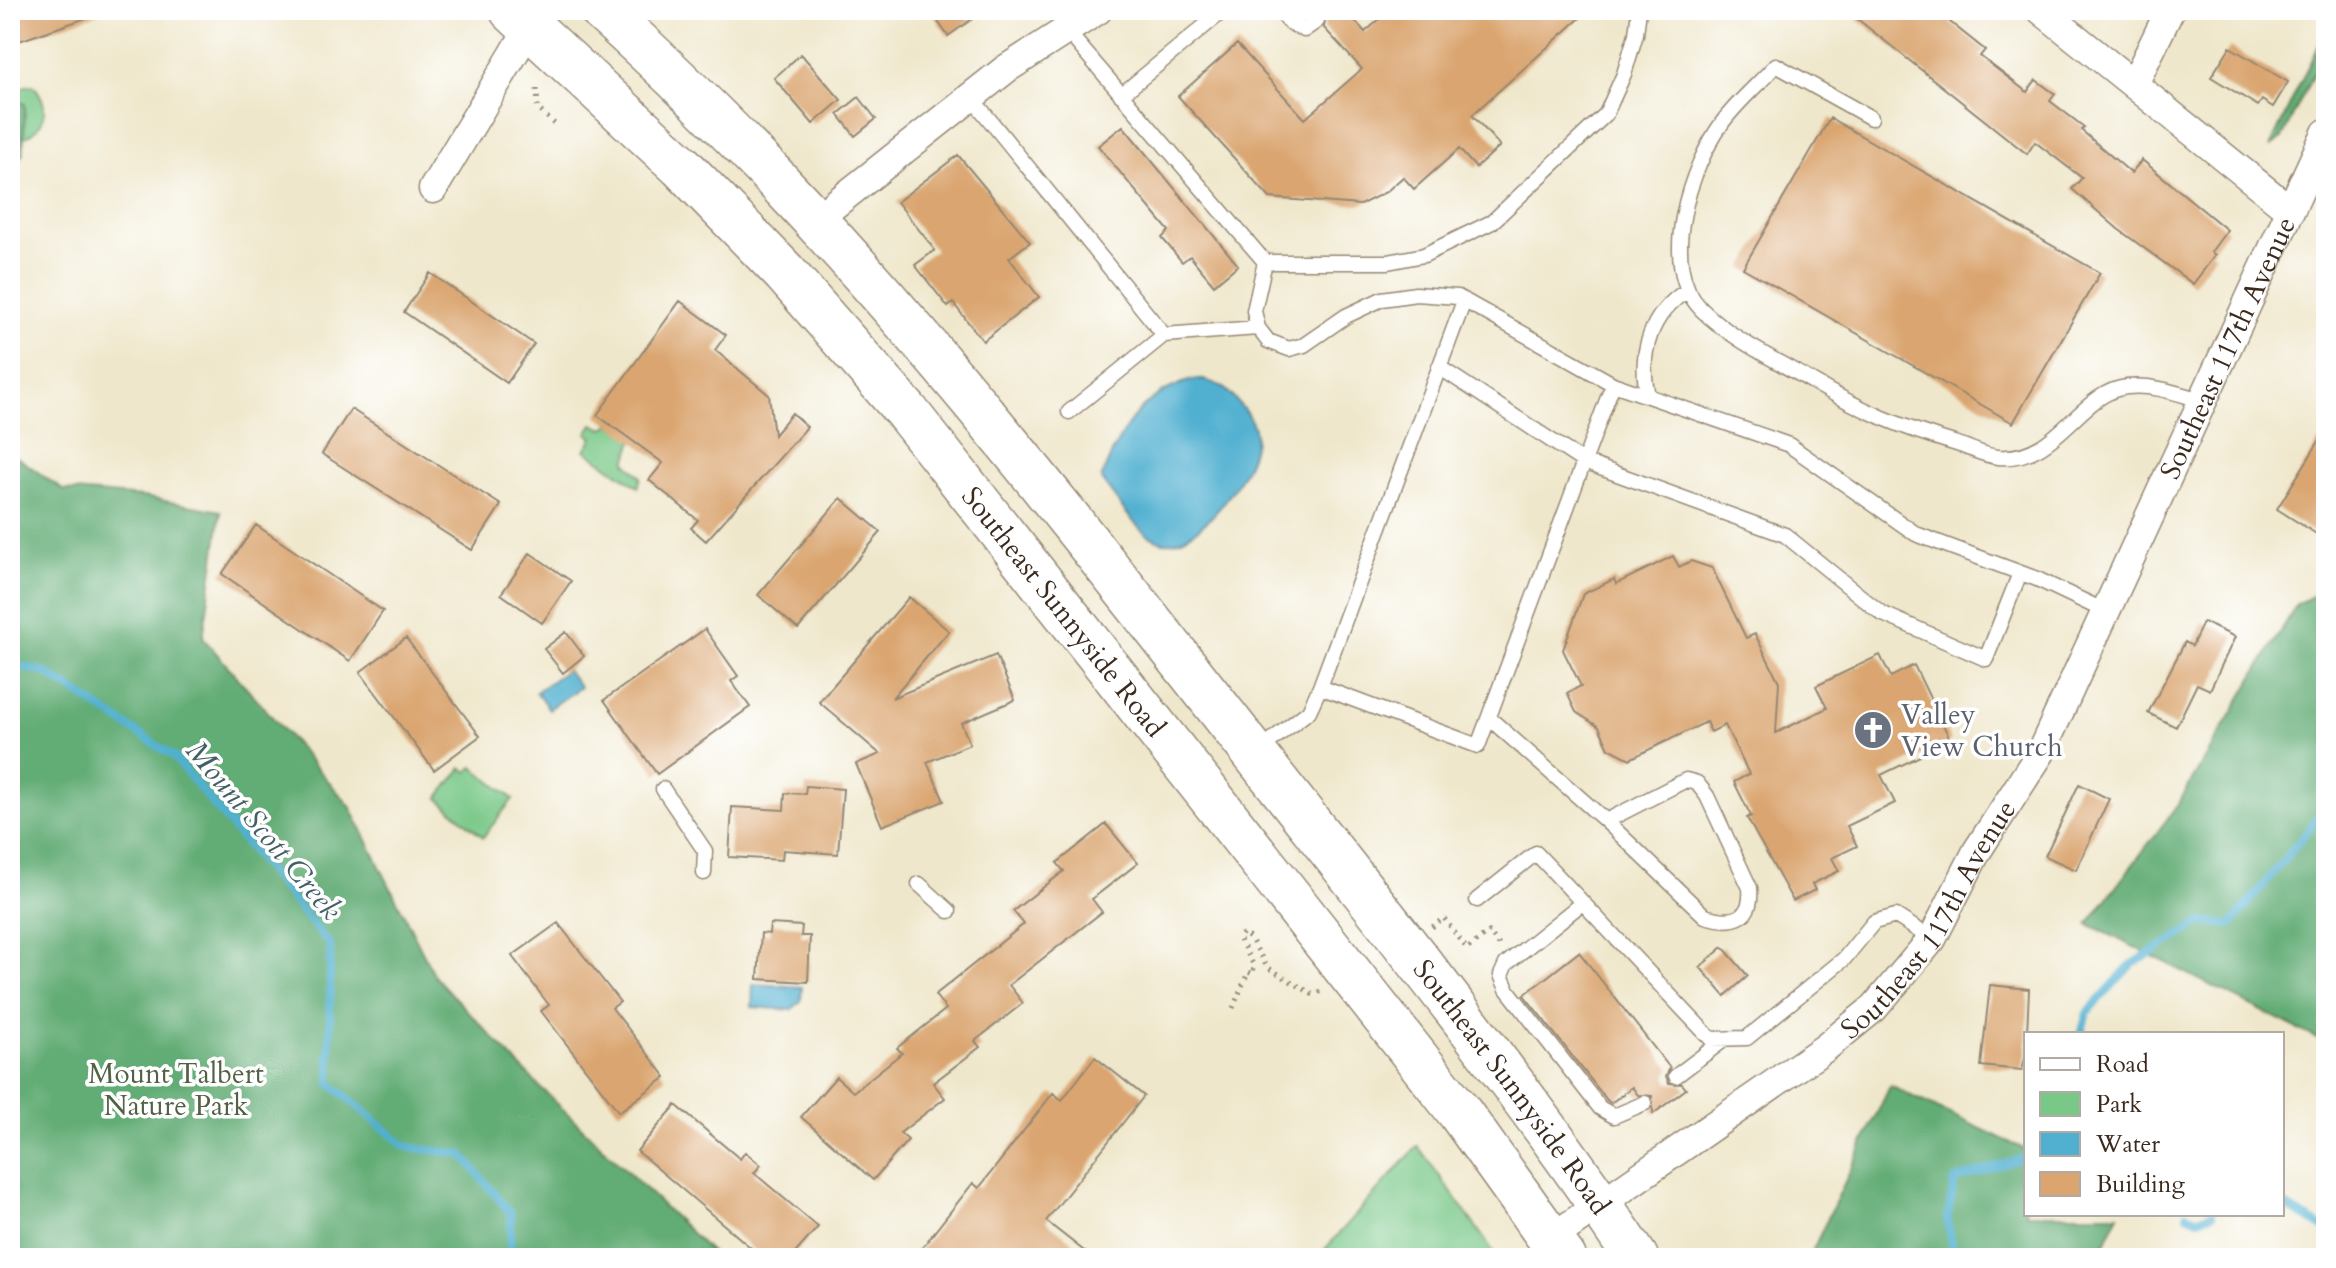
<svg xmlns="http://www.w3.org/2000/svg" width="2336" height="1268" viewBox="0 0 2336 1268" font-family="Cardo,serif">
<rect width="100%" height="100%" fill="#fff"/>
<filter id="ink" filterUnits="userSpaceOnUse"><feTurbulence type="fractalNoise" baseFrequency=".0125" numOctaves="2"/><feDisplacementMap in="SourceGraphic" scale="16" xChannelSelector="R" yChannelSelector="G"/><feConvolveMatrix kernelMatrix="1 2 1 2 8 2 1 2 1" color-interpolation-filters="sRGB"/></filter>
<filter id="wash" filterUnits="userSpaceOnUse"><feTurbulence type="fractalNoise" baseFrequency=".006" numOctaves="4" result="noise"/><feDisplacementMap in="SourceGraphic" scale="32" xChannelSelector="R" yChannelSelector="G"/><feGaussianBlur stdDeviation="1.8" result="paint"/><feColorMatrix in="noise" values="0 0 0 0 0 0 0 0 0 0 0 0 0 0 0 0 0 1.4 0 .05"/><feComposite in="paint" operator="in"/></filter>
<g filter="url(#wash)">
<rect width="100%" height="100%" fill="#efe7cb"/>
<!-- green -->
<path fill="#79c888" stroke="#5a7953" stroke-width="2" d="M33,85c23,25 8,53 -23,56v-52z
M593,424l10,5 8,-5 22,16 -7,22 15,15 -3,10 -53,-37 8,-12 -6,-5z
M473,767l40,32 -30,38 -45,-39 24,-30 6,4z
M1418,1146l80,112h-181l90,-100z"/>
<!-- forest -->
<path fill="#62ac74" stroke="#4e6b49" stroke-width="2" d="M2326,28v20l-44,90 -12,9z
M10,98l15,6 -2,50 -13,12z
M10,452l53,38 80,7 78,14 -18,127 147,168 85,171 104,109 178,172h-707z
M2326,589v454l-238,-119 89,-118 120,-202z
M1890,1086l136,64v64h93l-21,44h-289z"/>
<!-- water -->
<path fill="#51b0d0" stroke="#466d77" stroke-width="2" d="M1197,379c20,3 29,8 41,24 8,9 16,19 17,32 2,33 -58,118 -95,106 -24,-7 -44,-44 -59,-62 19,-50 41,-87 96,-100z
M567,670l13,17 -31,22 -13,-17z
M753,984l49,3 -1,14 -10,9 -39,-3z"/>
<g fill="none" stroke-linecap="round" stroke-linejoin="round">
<!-- stream -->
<path stroke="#51b0d0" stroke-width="8" d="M10,664l35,8 128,84 157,189v138l76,64 56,7 49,60 -1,44
M2081,1034l6,-21 44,-48 71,-43 29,3 95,-117
M2282,1204l44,25
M2187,1214l11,5 14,-5
M1955,1258l-8,-39 8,-39 71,-23"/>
</g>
<g id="blocks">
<!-- building -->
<path fill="#daa56f" d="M10,10h88v4l-88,30z
M930,10h55l-37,26z
M1307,10h38l20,22 25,-22h199l-117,105 28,31 -24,22 -17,-19 -45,40 -11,-12 -17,15 -26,13 -90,-7 -92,-102 59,-52 68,75 57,-50 -38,-41 1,-13z
M1846,10h95l11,9 -2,3 35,28 -5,6 47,36 9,-12 19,14 -5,7 34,26 -3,3 50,43 11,-13 85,70 -16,22 4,3 -22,29 -75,-55 -46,-40 10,-11 -47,-36 -8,12z
M2230,47l58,35 -15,25 -11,-7 -4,6 -47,-29z
M801,54l40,46 -28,24 -39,-46z
M859,97l17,22 -21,17 -17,-22z
M1830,118l270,155 -87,150 -270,-155z
M1123,126l115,139 -24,20 -24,-29 -8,6 -20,-24 7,-7 -71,-85z
M958,155l72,87 -21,16 30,39 -56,44 -30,-38 -5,4 -33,-42 20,-15 -38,-48z
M430,273l104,71 -27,39 -103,-71z
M680,301l46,34 -11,15 54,45 5,40 18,-22 15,14 -101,114 -15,-13 7,-8 -49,-40 14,-17 -66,-48z
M351,409l150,96 -29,45 -150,-96z
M2326,430v110l-49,-31z
M841,498l40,34 -83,97 -40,-34z
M256,525l127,86 -33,50 -128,-87z
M530,553l41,28 -29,42 -41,-29z
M1673,556l6,11 12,-6 21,7 34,70 9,-4 24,48 -3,51 51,-25 -11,-22 64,-31 11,22 23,-12 37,76 -70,34 14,28 -48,23 10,20 -25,12 7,13 -27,13 3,6 -22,11 -46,-83 4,-2 -17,-34 15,-8 -24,-49 -14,7 -5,-10 -76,37 -21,-11 -10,-21 -23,-15 -9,-19 14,-7 -18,-36 20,-56 31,-15 2,5z
M909,597l40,34 -57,67 104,-43 19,45 -54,23 9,21 -43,18 17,39 -62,25 -26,-62 24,-10 -61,-52z
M2203,622l32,15 -25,53 -13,-6 -21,43 -28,-14 37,-71 7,4z
M705,629l33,47 -7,5 19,26 -93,67 -53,-74z
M566,632l18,24 -21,17 -19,-24z
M406,638l74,98 -46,34 -74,-98z
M2079,784l30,15 -33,71 -31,-14z
M806,786l37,3 -5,65 -55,-4 -1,10 -53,-3 3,-50 52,3 1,-17 20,1z
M1106,824l32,39 -46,36 10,13 -93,73 14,18 -48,38 5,6 -47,36 12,15 -45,35 8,7 -35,40 -72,-63 35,-40 17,15 49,-39 -5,-5 49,-39 -11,-14 89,-71 -11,-13 51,-40 -7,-8z
M558,923l62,79 -8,6 54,69 -47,35 -78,-101 8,-6 -37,-49z
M770,924l32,2 -1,10h9l-2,46 -50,-3 3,-46 8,1z
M1723,947l25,29 -23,20 -25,-29z
M1579,952l91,116 -4,8 3,7 13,1 4,5 -33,25 -1,-18 -14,-1 -6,-8 -21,16 -4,-3 -83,-105z
M1990,985l39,4 -3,66 -4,15 -41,-4z
M1095,1057l49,39 -98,125 47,37h-179l59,-75 6,5 74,-95 9,7z
M676,1105l64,54 5,-7 16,13 -7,8 64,54 -27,31h-28l-126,-107z"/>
</g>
</g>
<g filter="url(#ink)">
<use href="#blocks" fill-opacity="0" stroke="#958874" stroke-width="2"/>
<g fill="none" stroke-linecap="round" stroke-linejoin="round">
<!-- lane casing -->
<g stroke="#958874" stroke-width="17">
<path id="lane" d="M1279,10l11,13 14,7 13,-9
M1067,31l198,231 -11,49 4,17 10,13 21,8 15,-4 42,-29 36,-17 34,-5 42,3 155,87 176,61 127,89 121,45 70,33
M1121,95l103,-85
M971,97l193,238 -95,77
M1871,118l-95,-53c-17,19 -39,37 -54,58 -31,43 -65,141 -21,186 30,30 75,51 112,73 49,29 90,46 144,62 13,4 28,12 41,13 60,5 81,-65 129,-70 27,-3 52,7 77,14
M1265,262h123l36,-7 68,-33 114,-108 18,-40 12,-40 3,-24
M1464,301l-144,386 158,59 135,-362
M1164,335l94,-7
M1439,367l145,95 201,73 96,78 105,46 34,-86
M1648,396c-10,-42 2,-83 40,-106
M1489,718l117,103 99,95c26,8 48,5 45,-28l-43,-92 -10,-13 -11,-3 -80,41
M1258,751l51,-40 11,-24
M663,789l42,62 -1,22
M919,884l30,27
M1477,900l59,-47 175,186 36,-1 97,-79 30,-37 22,-6 36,23
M1582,903l-76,61 -5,11 6,14 93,119 14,8 31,-13
M1676,1076l49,-37"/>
</g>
<!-- street casing -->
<g stroke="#958874" stroke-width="31">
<g id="street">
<path d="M2041,10l249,200"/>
<path d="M2135,82l35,-72"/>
<path d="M433,189l104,-174"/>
<path d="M815,220l191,-151 92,-59"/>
<path id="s1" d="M1550,1239l275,-191 49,-40 58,-69 45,-88 64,-99 285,-619"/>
</g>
</g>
<!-- primary casing -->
<g stroke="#958874" stroke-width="47">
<g id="primary">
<path id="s2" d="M512,10l169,156 103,106 122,139 554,702 104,145"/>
<path id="s3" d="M602,10c237,211 430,461 625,709 139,177 284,351 409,539"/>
</g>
</g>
<!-- path -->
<path stroke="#958874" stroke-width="5" stroke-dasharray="2 6" stroke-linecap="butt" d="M537,89l1,20 18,16
M1432,927l12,-9 23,31 22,-17 10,13
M1233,1008l15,-36 5,2 1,-8 -15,-28 4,-5 8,6 16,28 45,27 10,-3"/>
<!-- lane -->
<use href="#lane" stroke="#fff" stroke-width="14"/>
<!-- street -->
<use href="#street" stroke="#fff" stroke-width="28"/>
<!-- primary -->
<use href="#primary" stroke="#fff" stroke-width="44"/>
</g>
</g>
<!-- icons -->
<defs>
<g id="church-disc" transform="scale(2)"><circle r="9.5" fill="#6b7280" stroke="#fff"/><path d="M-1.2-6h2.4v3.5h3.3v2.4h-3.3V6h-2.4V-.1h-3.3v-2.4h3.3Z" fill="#fff"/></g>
</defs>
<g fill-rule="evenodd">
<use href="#church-disc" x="1873" y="730"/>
</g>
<g text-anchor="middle" stroke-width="7" stroke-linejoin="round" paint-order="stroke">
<!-- street labels -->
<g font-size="28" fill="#3b2a1e" stroke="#fff">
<text dy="10" stroke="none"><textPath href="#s1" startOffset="1150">Southeast 117th Avenue</textPath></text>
<text dy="10" stroke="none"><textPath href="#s2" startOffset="818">Southeast Sunnyside Road</textPath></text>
<text dy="10" stroke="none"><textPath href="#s1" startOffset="502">Southeast 117th Avenue</textPath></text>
<text dy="10" stroke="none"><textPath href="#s3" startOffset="1412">Southeast Sunnyside Road</textPath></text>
</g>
<!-- worship labels -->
<g font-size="28" fill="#5b616d" stroke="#fff" text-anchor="start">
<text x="1901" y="724">Valley<tspan x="1901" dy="32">View Church</tspan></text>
</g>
<!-- park labels -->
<g font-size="28" fill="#516143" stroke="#fff">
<text x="176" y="1083">Mount Talbert<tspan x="176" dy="32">Nature Park</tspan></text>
</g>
<!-- water labels -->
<g font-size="30" font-style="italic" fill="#446065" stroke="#fff">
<text transform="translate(264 830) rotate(50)" y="10">Mount Scott Creek</text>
</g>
</g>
<!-- margin -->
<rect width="2336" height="1268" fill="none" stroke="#fff" stroke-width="40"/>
<!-- legend -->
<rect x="2024" y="1032" width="260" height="184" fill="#ffffff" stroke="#b1aaa5" stroke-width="2"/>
<rect x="2040" y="1058" width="40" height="12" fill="#ffffff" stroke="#b1aaa5" stroke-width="2"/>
<text x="2096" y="1072" font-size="24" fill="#3b2a1e">Road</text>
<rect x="2040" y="1092" width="40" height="24" fill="#79c888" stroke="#b1aaa5" stroke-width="2"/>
<text x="2096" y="1112" font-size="24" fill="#3b2a1e">Park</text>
<rect x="2040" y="1132" width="40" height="24" fill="#51b0d0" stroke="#b1aaa5" stroke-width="2"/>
<text x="2096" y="1152" font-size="24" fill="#3b2a1e">Water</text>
<rect x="2040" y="1172" width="40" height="24" fill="#daa56f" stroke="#b1aaa5" stroke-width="2"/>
<text x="2096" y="1192" font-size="24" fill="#3b2a1e">Building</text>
</svg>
